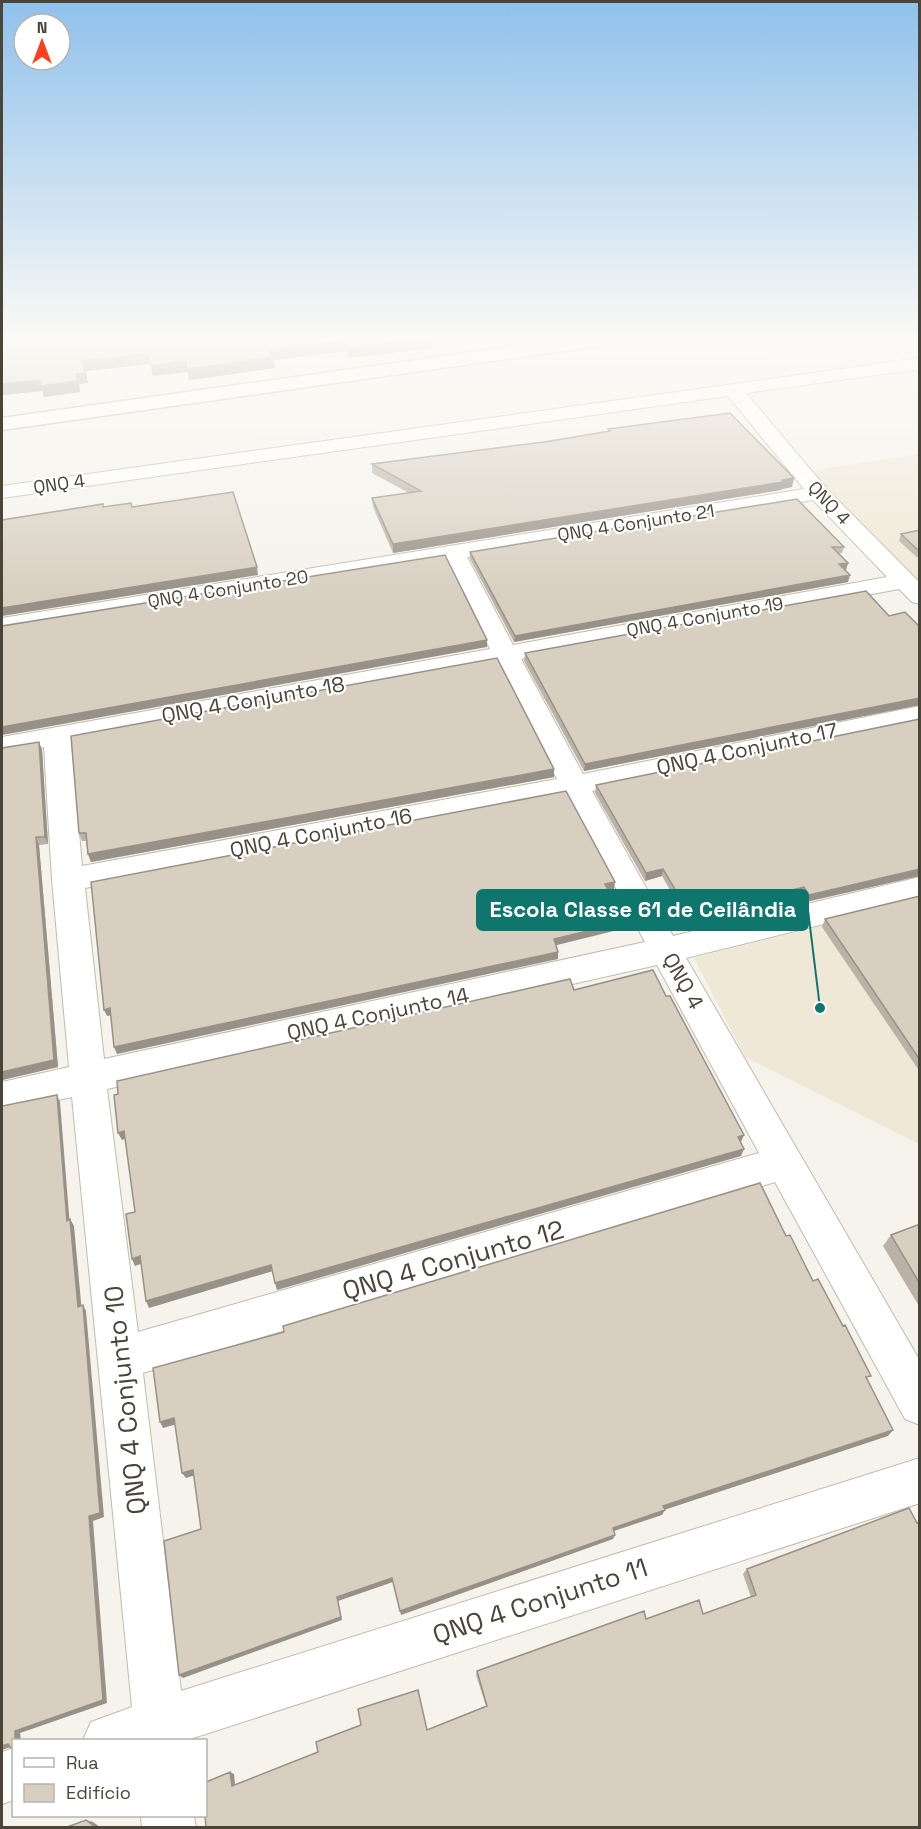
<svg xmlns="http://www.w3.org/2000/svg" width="921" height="1829" viewBox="0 0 921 1829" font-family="'Space Grotesk',sans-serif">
<rect width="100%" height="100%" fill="#f6f3ec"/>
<!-- education -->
<path fill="#efe8d6" d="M919,454v145l-122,-126z
M919,901v243l-174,-87 -51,-99z"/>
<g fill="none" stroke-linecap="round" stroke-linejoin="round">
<!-- minor casing -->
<g stroke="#c2bbae" stroke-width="2">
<path id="minor" d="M920,358v11l-174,24 80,95 94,95v21l-8,-2 -13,-13 -378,70 62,115 337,-68v17l-328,68 81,145 247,-59v23l-234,58 234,403v64l-15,-6 -130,-237 -632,191 38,318 739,-233v45l-733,237h-104l8,-18 41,-15 -60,-610 -70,15v-30l67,-15 -17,-187 -8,-133 -42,8v-18l488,-88 -44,-89 -444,72v-14l802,-129 -76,-93 -726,102v-12zM813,500l74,77 -374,68 -46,-88zM498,663l59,116 -475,87 -11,-124zM566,796l79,146 -541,117 -19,-171zM657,965l102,188 -621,179 -31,-243z
M14,1748v52l-12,4v-52z
M141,1816h53l2,12h-54z"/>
</g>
<!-- tertiary casing -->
<g stroke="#c2bbae" stroke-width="3">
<path id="tertiary" d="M558,340h50l-2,4 -7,2 -597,84v-12z"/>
</g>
<!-- minor -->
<use href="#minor" fill="#fff" fill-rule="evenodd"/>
<!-- tertiary -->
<use href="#tertiary" fill="#fff" fill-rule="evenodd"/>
</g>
<!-- wall -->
<path fill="#bab2a6" d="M2,340h430v8l-83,10 -4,-7 -71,9 1,8 -86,12 -1,-8 -35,4 -3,-12 -64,7 2,12 -9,1 1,8 -36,5 -1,-6 -41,4z
M608,429l184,58 -10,2 -1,1 -388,63 -20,-46 -1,-9 37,-5 -37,-20v-9l172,-22 64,-10z
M920,530v30l-21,-19 2,-7z
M844,547l-2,6h-3l9,10 -2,7h-1l3,12 -334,60 -44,-83v-7z
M889,616l31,11v78l-336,66 -60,-110 1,-8z
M920,719l-114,183 -5,-7 -41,10 -5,-7 -71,17 -22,-39 -17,5 -50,-88 1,-8z
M39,742l3,8 6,94 -9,1 19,222 -56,13z
M554,769v8l-463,85 -3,-8 -2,-13h-4l-3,-8z
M920,896v176l-98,-145 3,-8z
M920,1224v84l-37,-62 8,-11z
M747,1569l173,258h-714l28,-53 1,11 192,-55 59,-24 -10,-31 1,-4 169,-52 57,-5 48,-17 -8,-23z"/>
<!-- shaded-wall -->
<path fill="#979187" d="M410,340h22v8l-83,10 -1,-10z
M345,341v10l-71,9 1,8 -86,12 -2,-11 81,-19z
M148,354l2,10 -64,7 2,12 -9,1 1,8 -36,5 -1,-6 -41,4v-11l75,-10 6,-13z
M186,361l2,11 -35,4 -2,-10z
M794,478l-2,9 -10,2 -1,1 -388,63v-9z
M848,563l-2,7 -9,1 2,-7z
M257,567l1,8 -256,41v1v-9z
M850,575l-2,7 -334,60 1,-6z
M487,640v7l-485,88v-8z
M920,698v7l-336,66 1,-7z
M39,742l3,8 6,94 -3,-7z
M554,769v8l-463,85 -3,-8z
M36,837l3,8 19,222 -56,13v-8z
M663,869l-1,7 -17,5 1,-8z
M920,869v7l-114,26 3,-7z
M615,882l-1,7 -10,2 1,-7z
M804,887l-3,8 -41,10 2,-8z
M758,891l-3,7 -71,17 2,-7z
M624,922l-2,7 -69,17 1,-7z
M558,952v7l-441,95 -3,-7z
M110,1008l3,7 -6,1 -3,-6z
M57,1095l3,7 10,125 -3,-6z
M124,1131l3,7 -5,2 -4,-7z
M744,1135l-3,7 -6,2 3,-7z
M744,1149l-3,7 -464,134 -2,-7z
M70,1219l4,7 8,87 -4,-6z
M140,1256l3,7 -8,3 -3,-7z
M271,1265l2,6 -124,37 -3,-7z
M83,1305l3,6 18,206 -11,4 14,182 -87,30 1,7h-6v-9l74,-215z
M174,1418l3,6 -14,4 -3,-6z
M893,1430l-5,6 -227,75 2,-5z
M193,1470l3,5 -10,3 -4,-5z
M665,1510l-3,5 -51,17 2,-4z
M615,1535l-2,4 -212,76 -1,-4z
M392,1578l1,4 -55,19 4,19 -159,58 -4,-3 158,-78z
M8,1744l5,2 -11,4v-4z
M230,1772l4,2 1,14 -3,-2z
M86,1820l7,2 7,5h-5z"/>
<!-- building -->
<path fill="#d8cfc1" stroke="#979187" stroke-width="1.5" d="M2,340h408l-62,8 -3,-7 -77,9 6,7 -87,12 -1,-8 -35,5 -3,-12 -65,7 2,12 -8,1v7l-36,5 -1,-6 -38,4z
M730,413l64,65 -12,2 1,2 -390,62 -21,-46 49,-7 -49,-27 172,-22 66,-11 -2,-2z
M233,492l24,75 -255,41v-88l101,-16v3l28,-4 1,4z
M797,499l47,48h-12l16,16 -9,1 11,11 -335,61 -45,-84z
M920,530v22l-19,-18z
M445,555l42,85 -485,87v-101z
M866,591l23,25 16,-4 15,15v71l-335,66 -60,-111z
M497,658l57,111 -466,85 -2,-21h-7l-8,-97z
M920,719v150l-111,26 -5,-8 -42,10 -4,-6 -72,17 -23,-39 -17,4 -50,-88z
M39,742l6,95h-9l18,223 -52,12v-324z
M566,791l49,91 -10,2 19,38 -70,17 4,13 -444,95 -4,-39 -6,2 -13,-128z
M920,896v164l-95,-141z
M653,970l13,26h4l74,139 -6,2 6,12 -469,134 -4,-18 -125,36 -6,-45 -8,3 -6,-45 9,-2 -11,-81 -6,2 -4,-38 4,-1 -1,-13 453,-102 4,11z
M57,1095l10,126 3,-2 8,88 5,-2 17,208 -11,3 14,184 -88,31v9h-1v7l-3,1 -3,-4 -6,2v-640z
M760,1183l26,53 4,-1 23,46 5,-2 25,47 2,-1 26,51 -5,1 27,53 -230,76 2,4 -52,18 2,7 -215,76 -8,-33 -55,19 4,20 -162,58 -15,-134 37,-12 -8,-59 -11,3 -8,-55 -14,4 -7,-54 131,-36 -1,-6z
M920,1224v60l-29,-49z
M909,1508l8,15 3,-1v305h-714l-1,-12 1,-33 24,-10 2,14 86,-34 -2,-10 45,-17 -3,-16 60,-19 9,40 60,-24 -10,-35 167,-60 2,8 53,-19 4,14 53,-19 -9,-26z
M86,1820l9,7h-28z"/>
<!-- sky -->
<linearGradient id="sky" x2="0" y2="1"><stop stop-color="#8fc1ec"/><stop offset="0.57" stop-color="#fbfaf6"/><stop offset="1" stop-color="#fbfaf6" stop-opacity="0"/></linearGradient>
<rect width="921" height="596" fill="url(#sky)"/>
<g text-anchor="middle" stroke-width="4.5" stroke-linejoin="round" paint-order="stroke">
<!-- far-street labels -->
<g font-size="18" fill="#4b4439" stroke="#fff">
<text transform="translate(59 484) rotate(-8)" y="6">QNQ 4</text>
<text transform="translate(829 503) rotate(47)" y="6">QNQ 4</text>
<text transform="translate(636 523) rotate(-9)" y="6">QNQ 4 Conjunto 21</text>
<text transform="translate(228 589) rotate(-9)" y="6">QNQ 4 Conjunto 20</text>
<text transform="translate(705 617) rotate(-10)" y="6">QNQ 4 Conjunto 19</text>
</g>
<!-- street labels -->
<g font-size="21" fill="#4b4439" stroke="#fff">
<text transform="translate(253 700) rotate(-10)" y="7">QNQ 4 Conjunto 18</text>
<text transform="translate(747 749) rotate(-12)" y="7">QNQ 4 Conjunto 17</text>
<text transform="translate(321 833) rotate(-11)" y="7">QNQ 4 Conjunto 16</text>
<text transform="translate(683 981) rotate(61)" y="7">QNQ 4</text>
<text transform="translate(378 1014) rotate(-12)" y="7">QNQ 4 Conjunto 14</text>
</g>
<!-- near-street labels -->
<g font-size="26" fill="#4b4439" stroke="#fff">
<text transform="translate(453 1260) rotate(-16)" y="9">QNQ 4 Conjunto 12</text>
<text transform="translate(125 1400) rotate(-96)" y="9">QNQ 4 Conjunto 10</text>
<text transform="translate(540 1601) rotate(-18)" y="9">QNQ 4 Conjunto 11</text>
</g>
</g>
<!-- callouts -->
<path fill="none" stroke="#0f766e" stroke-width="2" d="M820 1008L808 910"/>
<circle fill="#0f766e" stroke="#fff" stroke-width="2" cx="820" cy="1008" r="6"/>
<rect fill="#0f766e" stroke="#0f766e" stroke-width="2" x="477" y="890" width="331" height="40" rx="6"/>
<g font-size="22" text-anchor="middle" font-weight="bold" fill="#fff">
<text x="643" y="917">Escola Classe 61 de Ceilândia</text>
</g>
<!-- border -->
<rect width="921" height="1829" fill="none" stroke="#4b4439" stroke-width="6"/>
<!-- legend -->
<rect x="12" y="1739" width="195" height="78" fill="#ffffff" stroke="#b7b4b0" stroke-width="1.5"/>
<rect x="24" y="1758" width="30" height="9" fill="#ffffff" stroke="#b7b4b0" stroke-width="1.5"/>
<text x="66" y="1769" font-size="18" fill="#4b4439">Rua</text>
<rect x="24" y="1784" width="30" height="18" fill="#d8cfc1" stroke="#b7b4b0" stroke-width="1.5"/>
<text x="66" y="1799" font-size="18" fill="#4b4439">Edifício</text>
<!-- north arrow -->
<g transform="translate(42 42)"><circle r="28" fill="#ffffff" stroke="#b7b4b0" stroke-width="1.5"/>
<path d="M0-4.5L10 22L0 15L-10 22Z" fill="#fc3f1d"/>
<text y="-9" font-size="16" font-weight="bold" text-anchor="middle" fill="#4b4439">N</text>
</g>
</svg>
